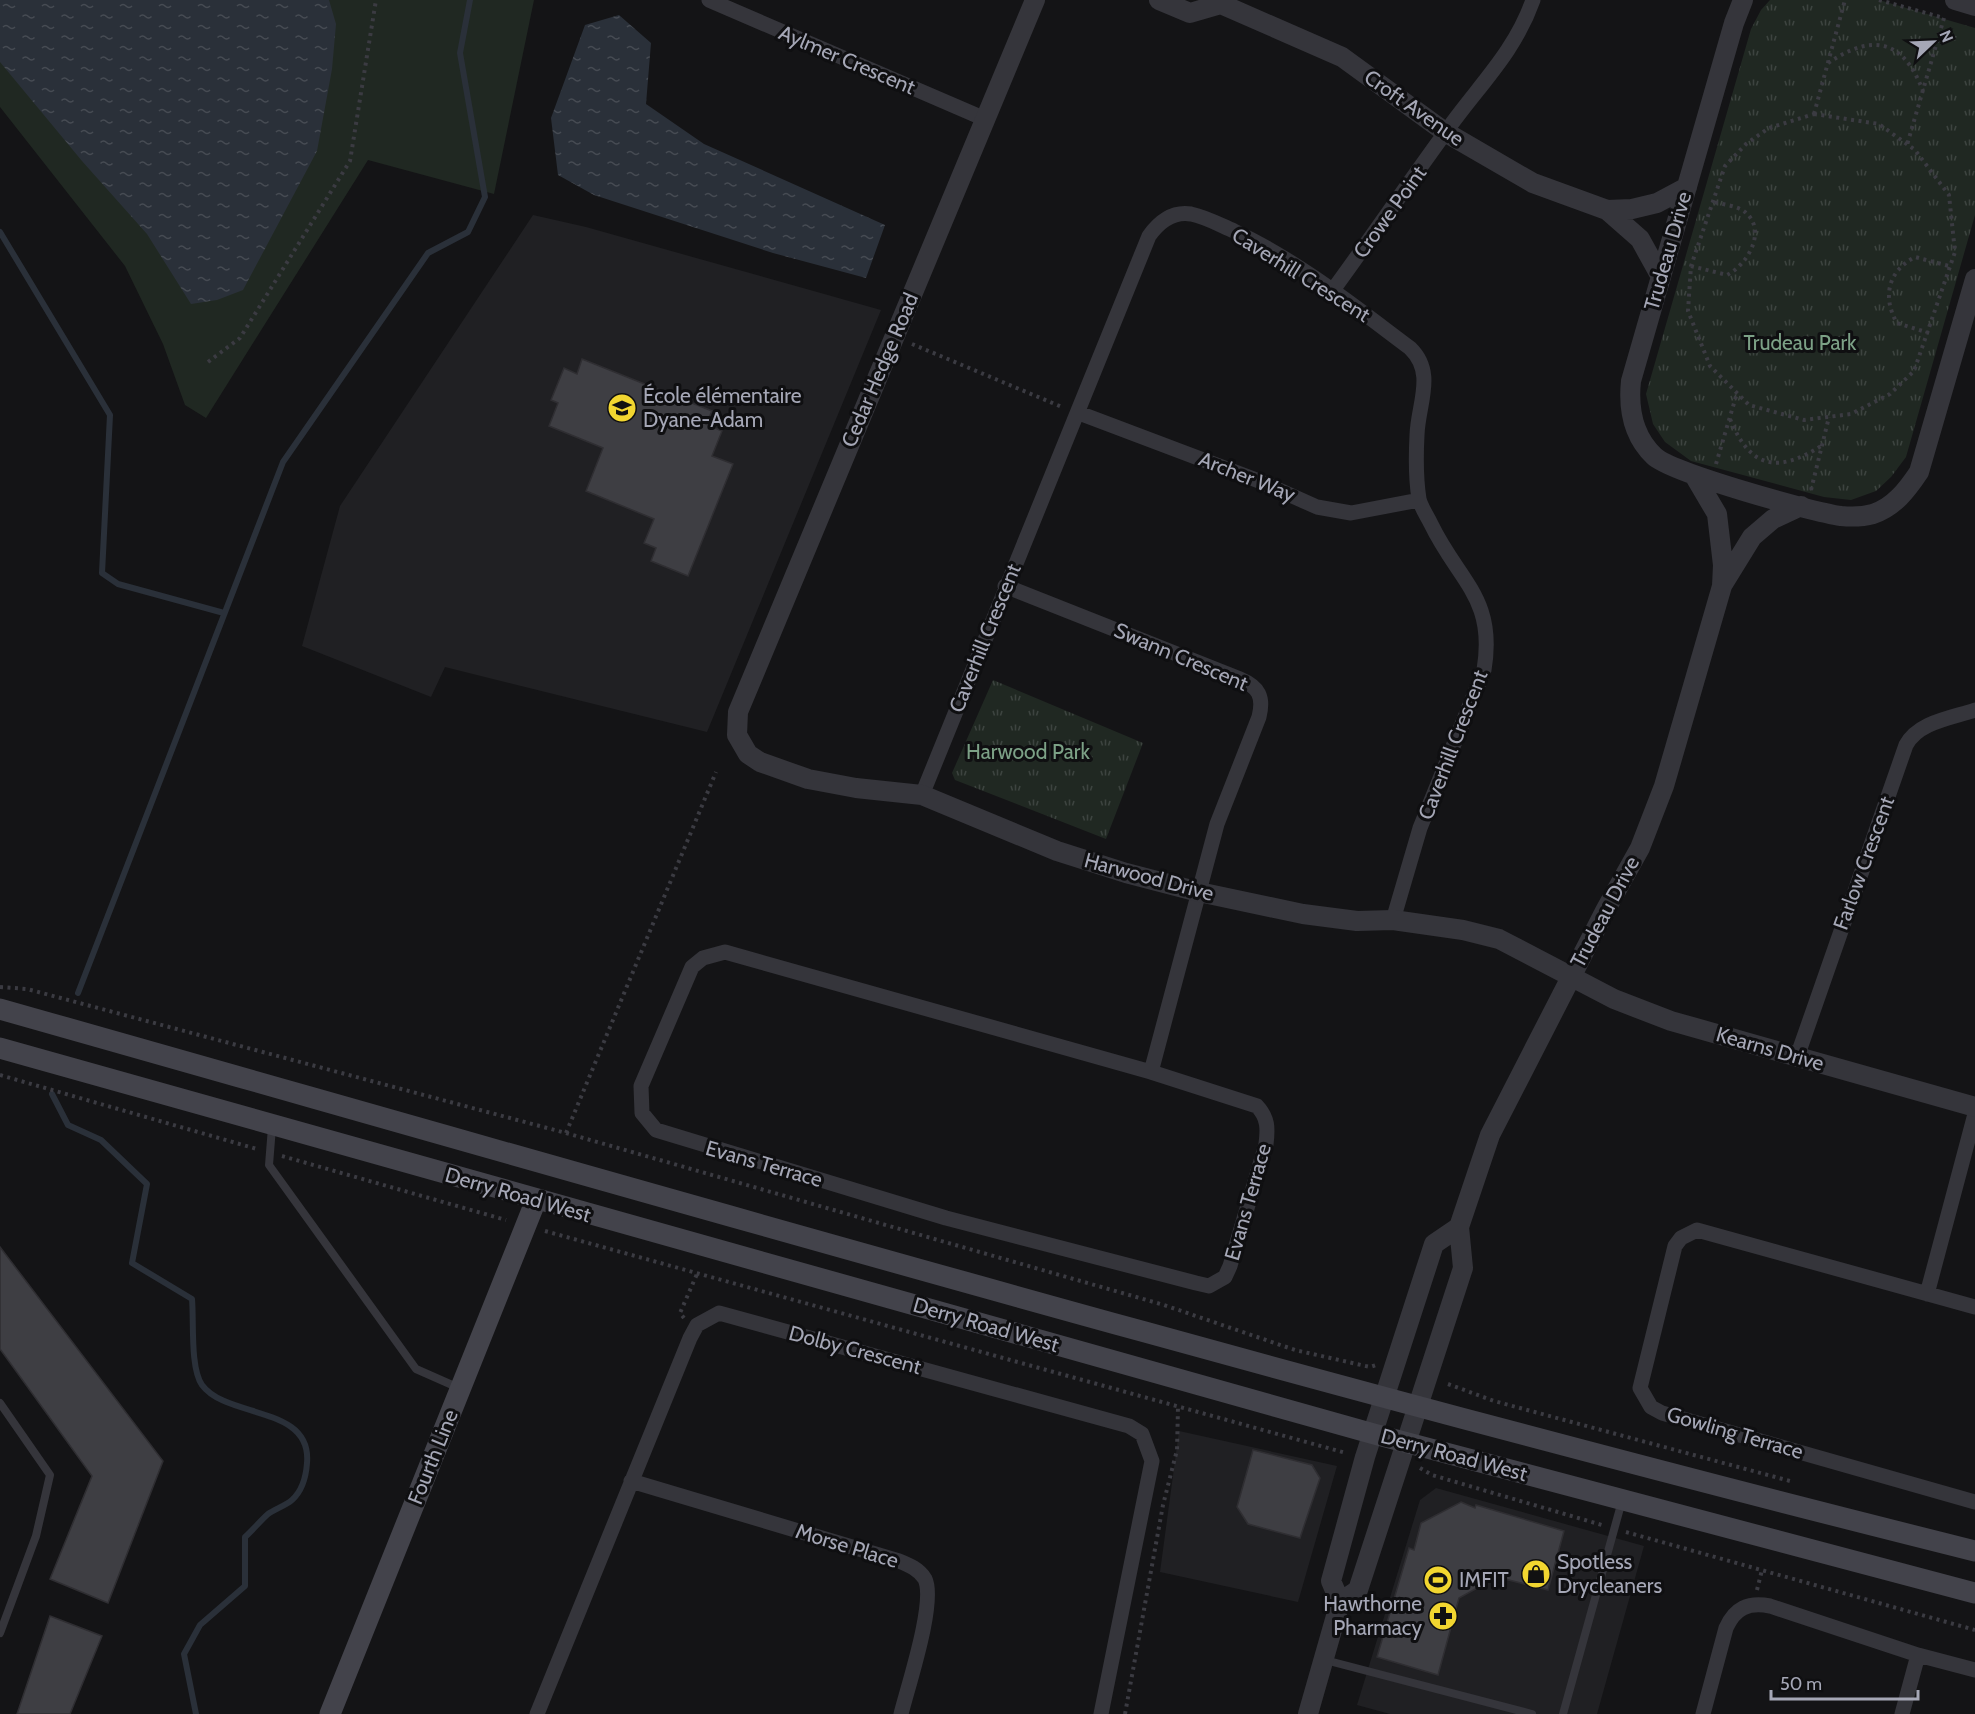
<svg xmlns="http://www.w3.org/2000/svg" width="1975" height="1714" viewBox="0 0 1975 1714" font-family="Cabin,sans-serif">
<defs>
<pattern id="park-tufts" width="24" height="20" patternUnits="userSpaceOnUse" patternTransform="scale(1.5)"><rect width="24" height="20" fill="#202822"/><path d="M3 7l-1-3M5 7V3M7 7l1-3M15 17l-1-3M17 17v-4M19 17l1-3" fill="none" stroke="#3d4440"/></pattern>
<pattern id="water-ripples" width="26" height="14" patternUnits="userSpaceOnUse" patternTransform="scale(1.5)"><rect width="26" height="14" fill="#2a3039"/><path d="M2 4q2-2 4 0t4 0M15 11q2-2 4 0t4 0" fill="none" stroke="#464b53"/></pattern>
</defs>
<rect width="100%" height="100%" fill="#141416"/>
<!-- built -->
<path fill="#202023" d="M533,215l53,12 295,83 -174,422 -262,-65 -14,30 -129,-51 38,-140z
M1179,1431l158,35 -39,136 -138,-30z
M1436,1488l208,58 -47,168h-207l-33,-9 63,-205z"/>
<!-- green -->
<path fill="#202822" d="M0,0h534l-40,194 -126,-34 -162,258 -21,-13 -22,-61 -38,-78 -125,-159z"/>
<!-- park -->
<path fill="url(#park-tufts)" d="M1770,0h109l96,28v187l-69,242 -15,20 -15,14 -25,9 -27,-3 -133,-36 -26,-19 -12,-18 -7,-30 105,-365 10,-19z
M993,680l150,63 -37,96 -151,-59 -3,-7z"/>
<!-- water -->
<path fill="url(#water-ripples)" d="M0,0h329l7,24 -4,45 -15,82 -74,139 -26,10 -26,4 -44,-70 -65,-73 -82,-99z
M619,15l32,28 -5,61 58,40 181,81 -19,53 -93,-25 -179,-58 -36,-20 -7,-57 34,-93z"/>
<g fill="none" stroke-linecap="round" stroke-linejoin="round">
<!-- stream -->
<path stroke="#2a3039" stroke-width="6" d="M0,232l110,183 -8,158 16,11 106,29
M78,993l205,-531 145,-209 40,-21 17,-35 -25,-144 10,-53
M52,1094l16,31 33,15 46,44 -15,79 60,36c2,22 -2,69 10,86 25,34 110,20 105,78 -1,14 -5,28 -15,37 -7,6 -17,9 -24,14 -8,7 -15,16 -23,23v49l-45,39 -16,29 12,60"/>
</g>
<!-- building -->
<path fill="#3e3e43" stroke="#2f2e32" stroke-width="1.5" d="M582,359l130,52 -6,13 16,7 -10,25 21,8 -45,112 -37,-15 5,-13 -12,-5 10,-24 -68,-28 17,-43 -54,-22 9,-23 -7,-3 13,-32 13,6z
M0,1247l163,214 -55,142 -58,-24 42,-103 -92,-127z
M1253,1450l59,15 8,13 -20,60 -52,-14 -11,-17z
M1461,1502l14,6 1,-3 88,26 -16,59 -51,-13 -38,21 -21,77 -61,-18 32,-109 5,2 7,-27z
M50,1616l52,20 -32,78h-53z"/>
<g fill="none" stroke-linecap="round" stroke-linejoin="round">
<!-- path -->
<path stroke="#3b3b42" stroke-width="4" stroke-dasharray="3 4.5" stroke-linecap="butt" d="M1879,0l65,18 -37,127
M1828,63c45,-30 75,-24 95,28
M1814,114l65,10 36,26 34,45 6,57 -41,119 -24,23 -39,20 -47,6 -55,-15 -39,-39 -22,-55 3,-45 34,-100 21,-22 23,-16z
M1814,114l31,-114
M1691,266l36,9c20,-10 41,-44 18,-63 -7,-6 -23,-8 -32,-10
M1929,333l-32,-10c-15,-26 -9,-52 18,-66l34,9
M912,344l150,63
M208,362l32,-24 110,-177 26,-161
M1730,419c20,49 47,55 91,27
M1716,464l21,-71
M1811,490l18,-73
M0,987l27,2 539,144 598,172 131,45 75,17 6,-2
M0,1075l257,74
M566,1133l150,-361
M282,1156l224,64
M545,1231l801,222
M684,1318l-4,-5 17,-39
M1448,1384l46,17 296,80
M1420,1468l12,7 170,50
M1626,1532l349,98
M1757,1590l5,-20
M1125,1714l38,-209 14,-55 1,-43"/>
<!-- service -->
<path stroke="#35353b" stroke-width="8" d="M272,1127l-3,38 147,204 43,19
M0,1403l50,72 -14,61 -36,97
M1325,1660l207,54
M1563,1714l59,-213"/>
<!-- minor -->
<path stroke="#35353b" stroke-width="15" d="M709,0l276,119
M1333,290c38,-52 74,-105 112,-157 32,-46 69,-79 88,-133
M1079,413l180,68 58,26 34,6 68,-13
M1005,586l235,93c19,8 24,18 19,38l-42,107 -66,248
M922,795l227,-559c10,-14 23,-25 42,-22 15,3 29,11 43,17 64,30 120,75 176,117 26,25 8,56 7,87 -1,19 -1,45 2,64 2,8 8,17 12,25 28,58 65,74 53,146l-64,158 -27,92
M725,952l426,120 106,34c11,12 11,22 9,38l-36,122 -5,11 -16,9 -13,-3 -250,-65 -290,-88 -14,-17 -1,-27 51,-119 11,-9z
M1797,1057l109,-312c12,-23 45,-27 69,-35
M1927,1294l48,-180
M1975,1307l-278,-77 -16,8 -6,8 -35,142 11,19 11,6 313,89
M631,1481l268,80c10,4 20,8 26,18 11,23 -17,107 -24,135
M537,1714l153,-376 7,-13 22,-12 410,113 13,8 10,27 -51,253
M1703,1714l23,-86c9,-20 22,-26 44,-22l148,49 57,15
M1902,1714l16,-59"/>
<!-- tertiary -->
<path stroke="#35353b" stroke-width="20" d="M1035,0l-297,712 -1,23 11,19 12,8 48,17 48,9 66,7 135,56 69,22 73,19 104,22 54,7 36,-1 70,10 36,9 115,60 57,22 304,86
M1159,0l31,13 31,-9
M1217,0l4,4 121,53 103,75 88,51 74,27 25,-1 25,-6 30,-16
M1743,0l-9,23 -103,358c-3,29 2,55 23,75 18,17 158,56 187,60 10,1 21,1 32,-2 21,-7 34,-24 46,-42l56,-193
M1955,0l20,6
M1607,210l33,29 21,38
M1723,584l29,-47 21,-18 28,-13
M1340,1602l18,-12 105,-322 -4,-41 31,-92 116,-226 34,-61 24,-62 58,-200 1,-21 -6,-51 -23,-39
M1308,1714l32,-112 -9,-21 34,-124 69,-213 25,-17"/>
<!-- secondary -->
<path stroke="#43434b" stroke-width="21" d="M0,1009c657,186 1313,377 1975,542
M0,1048l1374,386 601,159
M330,1714l206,-514"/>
</g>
<!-- icons -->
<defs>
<g id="school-disc" transform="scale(1.5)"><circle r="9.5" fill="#f2d630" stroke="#0f0f11"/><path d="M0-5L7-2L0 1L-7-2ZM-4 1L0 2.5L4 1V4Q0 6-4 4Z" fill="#111"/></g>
<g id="shop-disc" transform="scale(1.5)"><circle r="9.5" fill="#f2d630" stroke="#0f0f11"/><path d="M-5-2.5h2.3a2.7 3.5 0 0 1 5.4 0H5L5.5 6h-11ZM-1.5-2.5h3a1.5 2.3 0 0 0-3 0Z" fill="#111"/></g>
<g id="stadium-disc" transform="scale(1.5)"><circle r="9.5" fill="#f2d630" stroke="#0f0f11"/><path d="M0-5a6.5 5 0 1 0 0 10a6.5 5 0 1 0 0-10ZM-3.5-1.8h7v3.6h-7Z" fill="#111"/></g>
<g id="pharmacy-disc" transform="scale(1.5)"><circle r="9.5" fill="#f2d630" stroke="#0f0f11"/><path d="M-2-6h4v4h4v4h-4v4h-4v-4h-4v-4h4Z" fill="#111"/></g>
</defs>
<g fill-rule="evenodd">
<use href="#school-disc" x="622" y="408"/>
<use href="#shop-disc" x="1536" y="1574"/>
<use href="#stadium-disc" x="1438" y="1580"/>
<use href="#pharmacy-disc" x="1443" y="1616"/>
</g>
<g text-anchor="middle" stroke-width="6" stroke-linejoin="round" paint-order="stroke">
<!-- street labels -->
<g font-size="21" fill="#a5a7b6" stroke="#0f0f11">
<text transform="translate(847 60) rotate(23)" y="7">Aylmer Crescent</text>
<text transform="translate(1414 108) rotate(35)" y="7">Croft Avenue</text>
<text transform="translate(1390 212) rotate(-54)" y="7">Crowe Point</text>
<text transform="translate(1668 251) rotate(-74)" y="7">Trudeau Drive</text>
<text transform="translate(1301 275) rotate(32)" y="7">Caverhill Crescent</text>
<text transform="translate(880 370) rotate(-67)" y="7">Cedar Hedge Road</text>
<text transform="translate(1247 477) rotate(22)" y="7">Archer Way</text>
<text transform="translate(985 638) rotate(-68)" y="7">Caverhill Crescent</text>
<text transform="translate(1181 657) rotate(23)" y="7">Swann Crescent</text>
<text transform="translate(1453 745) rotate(-69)" y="7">Caverhill Crescent</text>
<text transform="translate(1864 863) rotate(-70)" y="7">Farlow Crescent</text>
<text transform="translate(1149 877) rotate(15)" y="7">Harwood Drive</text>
<text transform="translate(1605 912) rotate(-62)" y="7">Trudeau Drive</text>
<text transform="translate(1770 1049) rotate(16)" y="7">Kearns Drive</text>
<text transform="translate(764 1164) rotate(16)" y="7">Evans Terrace</text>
<text transform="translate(518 1195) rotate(16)" y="7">Derry Road West</text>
<text transform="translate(1248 1202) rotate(-74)" y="7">Evans Terrace</text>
<text transform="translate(986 1325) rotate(16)" y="7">Derry Road West</text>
<text transform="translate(855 1350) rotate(15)" y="7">Dolby Crescent</text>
<text transform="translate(1735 1433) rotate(16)" y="7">Gowling Terrace</text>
<text transform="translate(1454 1455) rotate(15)" y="7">Derry Road West</text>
<text transform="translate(433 1457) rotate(-68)" y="7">Fourth Line</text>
<text transform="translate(847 1546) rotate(17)" y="7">Morse Place</text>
</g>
<!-- park labels -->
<g font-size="21" fill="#7ca186" stroke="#0f0f11">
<text x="1800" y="350">Trudeau Park</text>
<text x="1028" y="759">Harwood Park</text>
</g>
<!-- poi labels -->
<g font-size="21" fill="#a5a7b6" stroke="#0f0f11" text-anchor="start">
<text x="643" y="403">École élémentaire<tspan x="643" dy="24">Dyane-Adam</tspan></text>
<text x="1557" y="1569">Spotless<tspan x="1557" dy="24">Drycleaners</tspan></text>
<text x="1459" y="1587">IMFIT</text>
<text x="1422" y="1611" text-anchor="end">Hawthorne<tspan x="1422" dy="24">Pharmacy</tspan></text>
</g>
</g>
<!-- north arrow -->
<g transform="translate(1933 42) rotate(67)" stroke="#0f0f11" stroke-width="4.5" paint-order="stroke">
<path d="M0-4.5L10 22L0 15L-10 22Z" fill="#a5a7b6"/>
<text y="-9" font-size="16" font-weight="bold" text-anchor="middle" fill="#a5a7b6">N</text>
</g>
<!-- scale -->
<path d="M1771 1690v9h147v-9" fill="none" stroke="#a5a7b6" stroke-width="3"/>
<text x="1780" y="1690" font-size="18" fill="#a5a7b6" stroke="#0f0f11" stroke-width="4.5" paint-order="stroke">50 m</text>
</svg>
